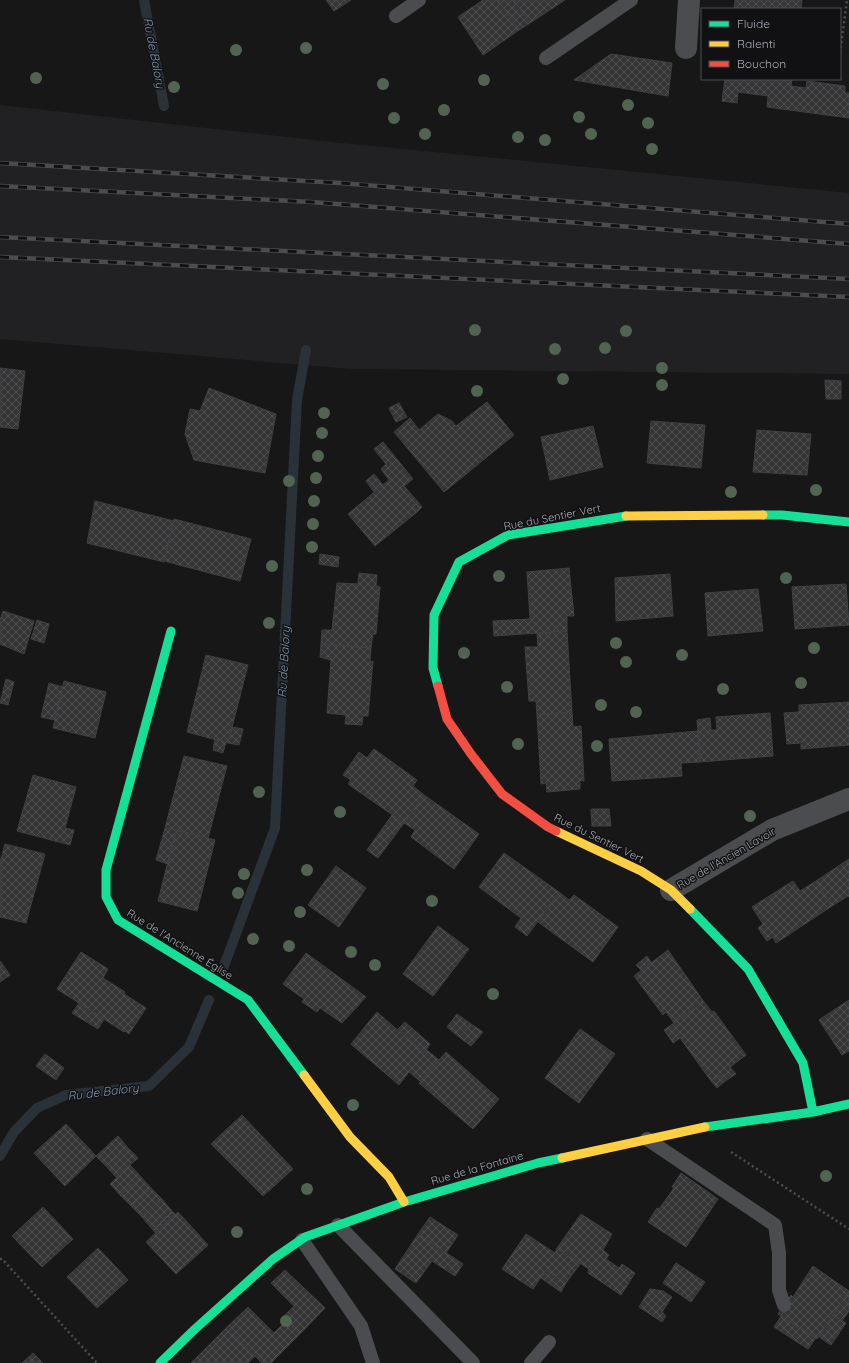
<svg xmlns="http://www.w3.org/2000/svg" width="849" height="1363" viewBox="0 0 849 1363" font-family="Quicksand,sans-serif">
<defs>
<pattern id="building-cross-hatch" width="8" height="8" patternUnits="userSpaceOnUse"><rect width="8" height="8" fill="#353536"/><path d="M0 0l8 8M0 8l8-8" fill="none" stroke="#4f5051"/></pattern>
</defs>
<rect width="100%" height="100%" fill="#171717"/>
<!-- built -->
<path fill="#212123" d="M0,105l332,37 517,51v181l-497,-5 -352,-30z"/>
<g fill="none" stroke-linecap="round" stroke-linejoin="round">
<!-- stream -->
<path stroke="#2a3239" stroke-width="10" d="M144,0l20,106
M224,966l51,-138 22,-428 9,-50
M0,1156l14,-24 23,-24 29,-13 83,-9 40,-39 20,-47"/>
</g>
<!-- building -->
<path fill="url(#building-cross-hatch)" stroke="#3f4043" d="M326,0h25l-17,11z
M483,0h15l21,30 -36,25 -25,-38z
M498,0h16l16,23 -11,7z
M514,0h51l-35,23z
M735,0h67l-1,9h-67z
M611,54l61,9 -4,33 -94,-16z
M725,79h67l-1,7 15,2 1,-7 38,5v7h4v25l-82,-11 1,-11 -30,-4 -1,11 -15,-2z
M0,368l25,3 -7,58 -18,-2z
M825,380l16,1v18h-15z
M209,388l67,26 -11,59 -71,-13 -9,-26 5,-25 10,2z
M487,402l27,33 -70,57 -50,-60 16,-14 9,12 19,-16 14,7 4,5z
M399,403l8,14 -11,5 -7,-14z
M651,421l54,4 -4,43 -54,-5z
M593,426l10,41 -53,13 -9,-43z
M757,430l54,4 -4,41 -54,-3z
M383,442l30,37 -9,7 14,16 -6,4 5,6 -42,34 -27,-32 41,-34 -8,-11 5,-5 -12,-15z
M374,474l9,11 -9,7 -8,-11z
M95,501l79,20 -10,41 -77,-19z
M418,502l4,5 -5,5 -5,-6z
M174,519l77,20 -11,42 -76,-20z
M320,554l19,3 -1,10 -19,-3z
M569,568l5,48h-7v15l-73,5 -1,-15 37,-2 -3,-47z
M359,573l18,2 -1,11 4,1 -4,47h-3l-2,14 -50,-4 1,-14h10l5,-47 21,1z
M670,574l3,42 -57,5 -1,-43z
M846,584l3,41 -54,4 -3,-42z
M758,589l5,42 -55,5 -3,-43z
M3,611l31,10 -10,33 -24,-10v-24z
M37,620l12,4 -5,19 -13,-4z
M567,631l5,81 -35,3 -1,-14h-7l-4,-54h13l-1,-14z
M321,644l50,4 -1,14 3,-1 -5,55h-5l-1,9 -17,-1 1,-9 -19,-2 4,-53 -11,-3z
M206,655l42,10 -20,78 -41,-11z
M6,679l8,3 -6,23 -8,-2z
M64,681l42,11 -11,46 -42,-10z
M49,683l14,4 -8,33 -14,-3z
M849,702v43l-48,4v-6l-14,1 -3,-31 15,-1v-7z
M572,712l1,15 8,-1 3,55 -4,-1v9l-33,3 -1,-9 -5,1 -4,-69z
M770,713l3,43 -73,6 -3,-42 13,-2 1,12h6l-1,-13z
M232,727l11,2 -4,16 -11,-2z
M698,731l2,31 -19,1 1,13 -70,5 -3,-42z
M215,739l11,3 -3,11 -10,-3z
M374,749l43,31 -4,6 11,9 -20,28 -56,-39 3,-4 -8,-5 16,-23 8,6z
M184,756l43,10 -19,72 -43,-10z
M33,775l43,12 -11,41 9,2 -4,15 -53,-14z
M424,795l55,39 -25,35 -43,-32 4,-7 -11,-7z
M591,809h18l2,17h-19z
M392,815l12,8 -26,35 -11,-8z
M165,828l11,2 -8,34 -12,-4z
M176,830l39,10 -18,71 -39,-10z
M5,844l40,10 -19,69 -26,-6v-55z
M504,853l55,39 -32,44 -12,-9 6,-9 -42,-31z
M849,859v38l-1,-1 -16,10 -16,-25z
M336,866l30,22 -27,39 -31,-22z
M793,881l7,10 16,-10 16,25 -56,37 -3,-6 -6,4 -9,-13 5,-4 -11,-17z
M559,892l10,8 5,-5 44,32 -25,35 -55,-40z
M438,926l31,23 -36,47 -30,-22z
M668,950l36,52 -30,21 -8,-11 -3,3 -29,-39z
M81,952l27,17 -5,9 22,14 -1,2 22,14 -17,26 -4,-3 -1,1 -67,-43z
M306,953l60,44 -24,26 -22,-15 -3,4 -15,-10 2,-3 -21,-15z
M647,956l4,6 -10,8 -5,-5z
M0,961l10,14 -10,7z
M849,1000v51l-7,4 -23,-35z
M704,1002l8,10 2,-1 32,44 -16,12 6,7 -12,8 -4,-7 -9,6 -31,-43 -7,5 -9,-13z
M79,1003l25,16 -6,10 -26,-16z
M377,1012l47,41 3,-3 12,10 -19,21 -11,-9 -10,13 -48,-41z
M457,1014l14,10 -12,13 -12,-10z
M405,1022l25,22 -6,9 -26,-24z
M471,1024l12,8 -12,14 -12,-9z
M580,1029l35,25 -36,49 -34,-25z
M446,1052l53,47 -26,30 -54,-46z
M45,1054l19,14 -8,12 -20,-14z
M720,1075l4,7 -7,6 -6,-7z
M242,1115l51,54 -30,27 -52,-52z
M66,1124l30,32 -31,30 -31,-33z
M118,1136l10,12 -22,18 -10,-10z
M128,1148l10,10 -22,19 -10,-11z
M130,1165l11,12 -21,18 -10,-11z
M681,1173l37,26 -32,48 -38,-25 9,-14 2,1 15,-21 -2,-1z
M141,1177l10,11 -20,18 -11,-11z
M151,1188l11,11 -20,18 -11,-11z
M162,1199l10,12 -19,19 -11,-13z
M43,1207l30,32 -31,28 -30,-31z
M172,1211l3,3 -19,19 -3,-3z
M178,1212l30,33 -32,29 -30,-32z
M581,1214l31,20 -9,16 6,5 -3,4 13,9 3,-4 13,9 -14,22 -33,-22 1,-4 -32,-21z
M430,1217l28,18 -12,18 -28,-19z
M418,1234l45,30 -8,12 -23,-15 -16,22 -21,-14z
M526,1234l29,19 2,-5 23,16 -14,19 -20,-13 -13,19 -31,-20z
M98,1248l30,32 -31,28 -30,-31z
M676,1263l29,19 -14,20 -28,-19z
M813,1266l36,25 -32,48 -39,-25 13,-19 2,2z
M285,1270l40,38 -25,26 -18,-16 12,-12 -23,-23z
M546,1270l20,13 -5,9 -20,-14z
M650,1289l13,2 9,6 -10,15 4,4 -4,6 -23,-15z
M849,1291v20l-7,10 -9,-6z
M248,1307l26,26 12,-12 14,13 -29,29h-9l-36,-35z
M833,1315l13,8 -15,22 -12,-8z
M781,1316l35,22 -8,11 -34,-22z
M226,1328l29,28 -7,7h-57z
M33,1353l10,10h-21z"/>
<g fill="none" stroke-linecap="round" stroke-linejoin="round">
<!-- path -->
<path stroke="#4d4e52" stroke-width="2.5" stroke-dasharray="2 3" stroke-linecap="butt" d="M840,53l7,-53
M731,1152l118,77
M0,1259h2l95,104"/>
<!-- lane -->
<path stroke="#4b4c50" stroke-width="14" d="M396,16l23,-16
M546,58l85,-58
M647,1139l128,86 4,28v37l5,15
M338,1225l135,138
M302,1240l59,86 12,37
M531,1363l18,-21"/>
<!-- street -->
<path stroke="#4b4c50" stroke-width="22" d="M686,48l3,-48
M671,890l101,-60 77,-31"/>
<!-- fast -->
<path stroke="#16e098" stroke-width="9" d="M763,515h19l67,7
M171,631l-65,239v27l12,23 130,80 56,75
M438,686l-5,-18 1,-53 25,-53 49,-27 118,-19
M690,909l58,60 55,94 10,49
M705,1127l108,-15 36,-8
M160,1363l35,-34 78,-70 32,-22 99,-35 134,-39 24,-5"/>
<!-- slow -->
<path stroke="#ffcf43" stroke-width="9" d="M626,516l137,-1
M556,831l85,40 30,19 19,19
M304,1075l46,62 39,40 15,25
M562,1158l143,-31"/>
<!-- jam -->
<path stroke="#f24e42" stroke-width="9" d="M438,686l9,33 24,35 31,40 46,33 8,4"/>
<!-- rail casing -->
<g stroke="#4b4c4f" stroke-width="4.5">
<path id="rail" d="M0,163l340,20 509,41
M0,186l311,16 538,42
M0,237l849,42
M0,257l849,40"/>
</g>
<!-- rail -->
<use href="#rail" stroke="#111113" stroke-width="3" stroke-dasharray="9" stroke-linecap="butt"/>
</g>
<!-- trees -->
<g fill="#506451">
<circle cx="306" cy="48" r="6"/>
<circle cx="236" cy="50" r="6"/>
<circle cx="36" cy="78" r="6"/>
<circle cx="484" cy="80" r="6"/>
<circle cx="383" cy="84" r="6"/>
<circle cx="174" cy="87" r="6"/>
<circle cx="628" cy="105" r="6"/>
<circle cx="444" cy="110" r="6"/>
<circle cx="579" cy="117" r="6"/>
<circle cx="394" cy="118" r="6"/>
<circle cx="648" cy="123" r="6"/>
<circle cx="425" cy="134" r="6"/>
<circle cx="591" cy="134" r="6"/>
<circle cx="518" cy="137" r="6"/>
<circle cx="545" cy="140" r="6"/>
<circle cx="652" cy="149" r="6"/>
<circle cx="475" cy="330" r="6"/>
<circle cx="626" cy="331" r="6"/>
<circle cx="605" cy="348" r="6"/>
<circle cx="555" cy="349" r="6"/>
<circle cx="662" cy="368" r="6"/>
<circle cx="563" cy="379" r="6"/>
<circle cx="662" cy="385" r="6"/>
<circle cx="477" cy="391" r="6"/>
<circle cx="324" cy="413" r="6"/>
<circle cx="322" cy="433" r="6"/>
<circle cx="318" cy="456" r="6"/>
<circle cx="316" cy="478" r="6"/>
<circle cx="289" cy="481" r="6"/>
<circle cx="816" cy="490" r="6"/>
<circle cx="731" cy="492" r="6"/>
<circle cx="314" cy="501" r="6"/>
<circle cx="313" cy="524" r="6"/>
<circle cx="312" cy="547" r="6"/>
<circle cx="272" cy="566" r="6"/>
<circle cx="499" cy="576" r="6"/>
<circle cx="786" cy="578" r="6"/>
<circle cx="269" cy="623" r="6"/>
<circle cx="616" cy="643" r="6"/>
<circle cx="814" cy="648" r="6"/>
<circle cx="464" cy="653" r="6"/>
<circle cx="682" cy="655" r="6"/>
<circle cx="626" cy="662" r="6"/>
<circle cx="801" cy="683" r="6"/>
<circle cx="507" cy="687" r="6"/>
<circle cx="723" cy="689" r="6"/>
<circle cx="601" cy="705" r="6"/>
<circle cx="636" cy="712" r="6"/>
<circle cx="518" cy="744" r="6"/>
<circle cx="597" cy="746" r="6"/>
<circle cx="259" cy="792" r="6"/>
<circle cx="340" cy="812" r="6"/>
<circle cx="750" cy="816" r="6"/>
<circle cx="307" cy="870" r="6"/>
<circle cx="244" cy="874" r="6"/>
<circle cx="238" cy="893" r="6"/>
<circle cx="432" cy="901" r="6"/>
<circle cx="300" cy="912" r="6"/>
<circle cx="253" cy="939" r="6"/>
<circle cx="289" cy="946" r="6"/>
<circle cx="351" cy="952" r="6"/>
<circle cx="375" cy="965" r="6"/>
<circle cx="493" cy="994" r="6"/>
<circle cx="353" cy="1105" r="6"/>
<circle cx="826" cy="1176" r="6"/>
<circle cx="307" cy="1189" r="6"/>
<circle cx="237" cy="1232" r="6"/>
<circle cx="286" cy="1321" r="6"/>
</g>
<g text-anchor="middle" stroke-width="3" stroke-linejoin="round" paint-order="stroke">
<!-- street labels -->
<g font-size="11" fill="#a8adb8" stroke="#111113">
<text transform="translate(552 517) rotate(-11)" y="4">Rue du Sentier Vert</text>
<text transform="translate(599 838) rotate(26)" y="4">Rue du Sentier Vert</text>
<text transform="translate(726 858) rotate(-30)" y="4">Rue de l'Ancien Lavoir</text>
<text transform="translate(180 944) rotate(32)" y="4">Rue de l'Ancienne Église</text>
<text transform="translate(477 1168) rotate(-16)" y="4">Rue de la Fontaine</text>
</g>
<!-- water labels -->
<g font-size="12" font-style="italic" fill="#7f9bb3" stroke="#111113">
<text transform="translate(154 53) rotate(79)" y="4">Ru de Balory</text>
<text transform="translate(284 662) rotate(-87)" y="4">Ru de Balory</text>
<text transform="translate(103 1092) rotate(-7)" y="4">Ru de Balory</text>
</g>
</g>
<!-- legend -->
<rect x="701" y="8" width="140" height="72" fill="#111113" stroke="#4d4f55"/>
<rect x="709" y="21" width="20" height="6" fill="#16e098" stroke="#4d4f55"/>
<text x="737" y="28" font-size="12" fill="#a8adb8">Fluide</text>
<rect x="709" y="41" width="20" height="6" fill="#ffcf43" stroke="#4d4f55"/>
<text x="737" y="48" font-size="12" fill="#a8adb8">Ralenti</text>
<rect x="709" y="61" width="20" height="6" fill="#f24e42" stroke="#4d4f55"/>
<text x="737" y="68" font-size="12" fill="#a8adb8">Bouchon</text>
</svg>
